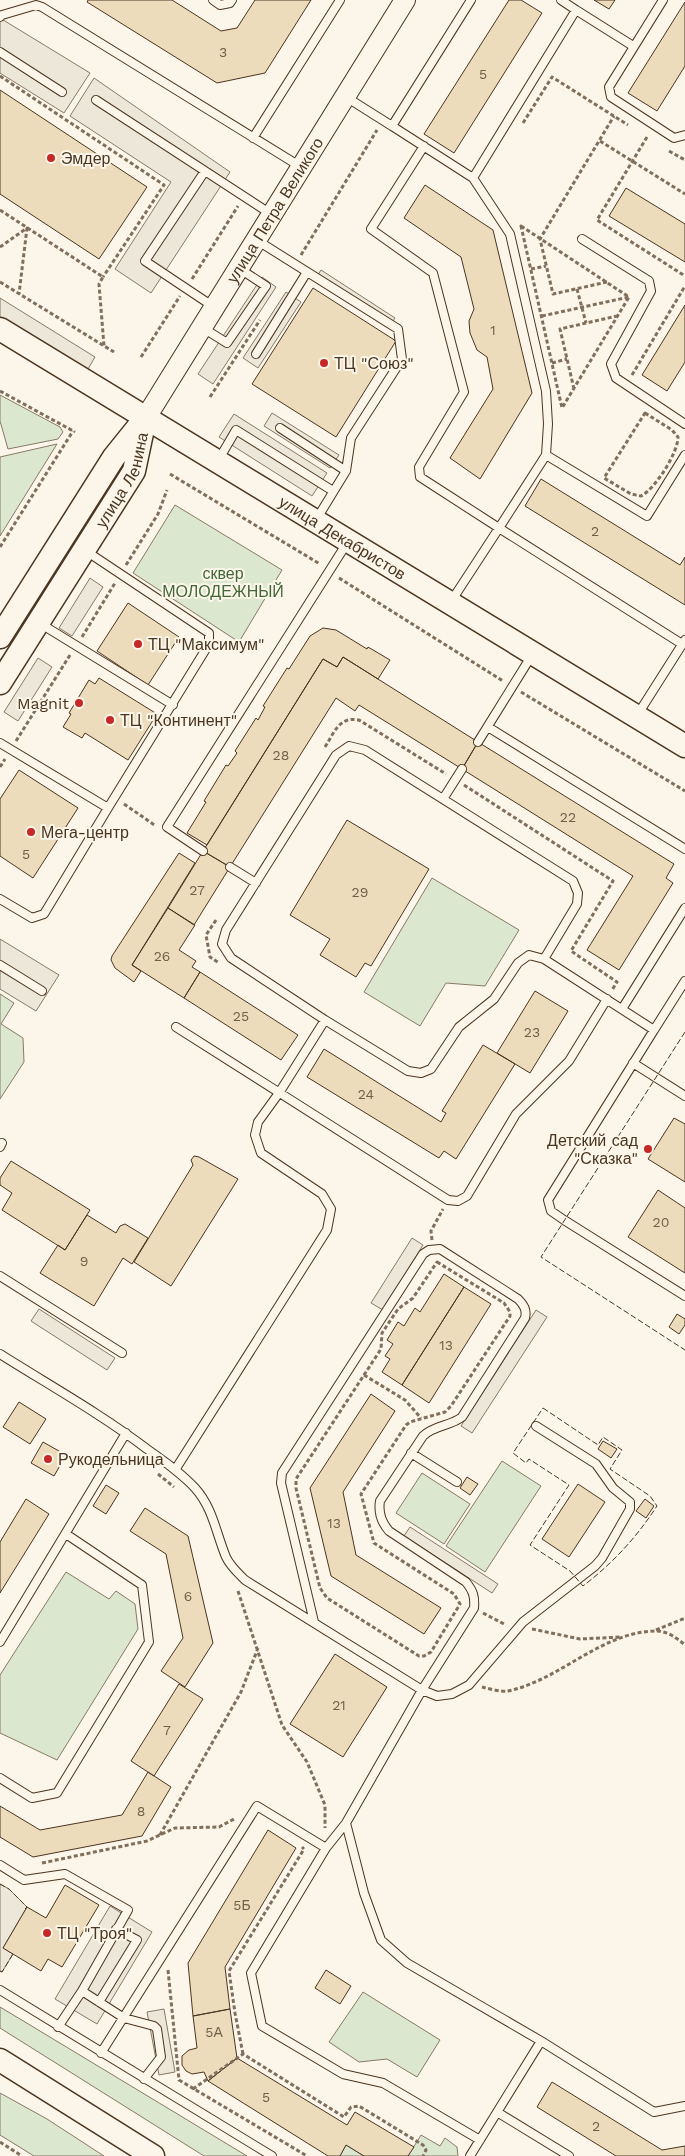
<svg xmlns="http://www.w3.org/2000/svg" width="685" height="2156" viewBox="0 0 685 2156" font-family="'Work Sans',sans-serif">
<rect width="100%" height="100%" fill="#fbf6e9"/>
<!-- green -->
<path fill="#dce7d0" stroke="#887966" d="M0,395l60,32 3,5 -5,7 -50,10 -8,-28z
M57,444l-57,92v-79z
M175,505l107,65 -43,72 -106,-69z
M432,878l87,52 -34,56 -39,-3 -26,43 -56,-34z
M0,994l14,9 -13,21 22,14 1,24 -24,37z
M502,1461l39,25 -56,86 -39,-26z
M422,1473l48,31 -26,40 -48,-31z
M66,1572l43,27 7,-8 19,13 3,25 -81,131 -57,-27v-58z
M363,1992l77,48 -23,37 -30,-18 -28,3 -30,-20z
M0,2007l30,18 217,131h-43l-204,-128z
M0,2093l47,26 57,37h-70l-34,-21z
M421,2135l19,11 5,-8 12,9 1,9h-50z
M346,2145l18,11h-24z"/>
<!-- parking -->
<path fill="#ede7d9" stroke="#887966" d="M0,18l90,55 -26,40 -64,-40z
M94,78l136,94 -79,121 -36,-24 56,-87 -101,-66z
M321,270l74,48 -7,10 -74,-47z
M262,277l14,10 -63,97 -15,-10z
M286,292l15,10 -43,66 -15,-10z
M0,298l95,59 -10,17 -85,-53z
M272,413l67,42 -9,13 -66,-42z
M234,414l93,59 -15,23 -93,-59z
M90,578l13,9 -31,49 -13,-8z
M38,658l14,9 -34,54 -14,-9z
M0,939l59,36 -23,36 -36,-22z
M412,1238l11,7 -40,65 -12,-7z
M39,1309l76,49 -8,12 -76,-49z
M536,1310l11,7 -75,116 -11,-7z
M410,1527l88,57 -6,9 -88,-57z
M0,1884l9,5 18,18 -24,41 10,6 -11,18 -2,-1z
M110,1906l42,26 -55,92 -42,-25z
M164,2009l11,63 -16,3 -12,-63z"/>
<!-- building -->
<path fill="#ecdcbc" stroke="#4a3520" d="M88,0h84l49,31 16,-3 18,-28h56l-46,73 -48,10 -130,-81z
M509,0h12l21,13 -88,140 -30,-19z
M594,0h21l-6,9z
M685,2v64l-28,45 -29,-18z
M0,90l147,97 -48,72 -99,-65z
M425,185l68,45 39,163 -52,86 -30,-21 43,-69 -6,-32 -10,-7 -7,-17 -1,-12 5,-12 -13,-52 -57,-39z
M626,188l59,36v38l-76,-46z
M313,288l83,53 -60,96 -84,-53z
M685,305v57l-18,29 -25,-16z
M541,479l139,86 5,-8v48l-160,-99z
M128,603l51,34 -31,48 -51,-34z
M323,628l13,2 31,19 1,-2 22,13 -12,19 -35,-22 -6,10 -14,-8 -116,186 -20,-12 19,-31 -2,-1 22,-36 2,1 9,-13 -2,-2 21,-33 2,2 7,-13 -2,-1 24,-38 2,1 21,-33z
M343,657l135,85 -16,27 -103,-64 -4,6 -19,-13 -106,169 -27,-16 120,-192 14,8z
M99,678l58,36 -29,46 -43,-27 -3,5 -19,-11 8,-13 -2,-1 20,-33 6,4z
M478,742l196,122 -8,14 7,5 -54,87 -32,-20 46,-74 -171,-107z
M19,770l59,38 -45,70 -33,-22v-57z
M347,820l82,49 -58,97 -6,-3 -9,14 -36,-22 10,-16 -40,-24z
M203,851l27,16 -36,58 -26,-17z
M179,853l16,10 -63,102 9,6 -7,11 -19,-14 -4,-8 1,-4z
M168,908l27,17 -16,25 17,11 -4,6 8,5 -16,26 -52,-33z
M200,972l98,63 -17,25 -97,-62z
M535,991l33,20 -38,62 -33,-20z
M483,1045l32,19 -59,95 -12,-8 -5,7 -132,-81 17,-28 117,73 5,-9 -4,-2z
M674,1118l11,6v58l-37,-23z
M194,1156l5,1 39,22 -67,107 -37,-24 59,-97 -2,-5z
M11,1161l79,49 -25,40 -63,-40 10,-17 -12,-8v-7z
M658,1190l27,18v65l-57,-36z
M87,1215l29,18 4,-7 5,-2 23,14 -16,26 -9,-6 -29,48 -54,-33 18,-28 7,5z
M444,1274l20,13 -62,98 -20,-13 8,-13 -5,-3 8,-12 -6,-4 11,-18 6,4 11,-18 5,4z
M464,1287l27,17 -62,99 -27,-18z
M677,1314l8,5v6l-6,9 -10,-7z
M371,1394l24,17 -52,81 13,63 85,53 -17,26 -93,-58 -21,-88z
M19,1402l27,17 -16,25 -27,-17z
M603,1441l14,8 -6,9 -13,-9z
M43,1442l23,13 -12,21 -23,-13z
M467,1477l11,7 -8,11 -10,-7z
M578,1484l27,18 -36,55 -27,-18z
M106,1485l13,8 -13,21 -13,-8z
M26,1499l23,15 -49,79v-51z
M645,1499l9,7 -8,12 -10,-7z
M145,1508l43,28 25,107 -28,44 -24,-16 22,-33 -17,-84 -36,-23z
M335,1654l52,33 -44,70 -53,-33z
M179,1684l24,15 -49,77 -23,-15z
M148,1772l23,15 -29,49 -109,21 -33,-20v-31l40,24 82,-15z
M268,1830l28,18 -71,119 5,42 -37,7 -5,-53z
M65,1885l34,20 -37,62 -14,-8 -7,12 -38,-23 24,-41 19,11z
M326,1970l25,16 -11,18 -25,-16z
M230,2009l7,49 -29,23 -4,-9 -12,2 -6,-3 -4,-6v-9l7,-6 8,-2 -4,-32z
M237,2058l110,67 8,-13 59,35 -6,9h-44l-18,-11 -6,11h-12l-120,-75z
M552,2082l110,68 23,-4v10h-69l-79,-49z"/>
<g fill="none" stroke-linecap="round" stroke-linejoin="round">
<!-- service casing -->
<g stroke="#4a3520" stroke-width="10">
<path id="service" d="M213,0l7,5 10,-2 2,-3
M663,0l-54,87 2,10 63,41 11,-3
M576,10l57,36
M0,17l2,-2 34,-10 6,2 259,160
M0,52l62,40
M346,97l46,29 79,-126
M96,100l175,114
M392,126l81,52 103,-168 -15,-10
M253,138l87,-138
M424,146l-53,83 62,44 31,119 -45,75 1,10 79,51 -47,72
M205,171l-60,90 69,46
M473,178l37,56 36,157 2,33 -2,31
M582,239l67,42 2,10 -40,73 5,14 69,46
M258,241l140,88 4,30 -51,79 -5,33 -30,49
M203,328l24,15 39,-57 -26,-17
M256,354l51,-82
M280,428l66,43
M219,459l17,-29 97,61
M86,551l123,82v11l-101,164
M41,624l132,81
M682,644l-183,-116 47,-73 101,61 38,-61
M638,714l47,-74
M488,727l197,122
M478,742l54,-87
M0,743l108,65 -64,106 -12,4 -32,-19
M443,799l19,-30
M203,851l-36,-24 180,-284
M230,867l26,16
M544,959l33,-55 1,-11 -5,-12 -208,-131 -16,-4 -13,9 -110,175 -4,14 9,14 94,62 83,51 13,2 10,-4 28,-42 35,-28 24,-36 11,-8 15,4 110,71 31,-49
M0,965l42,26
M622,1009l63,-101
M176,1027l272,173 10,1 9,-5 49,-82 53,-53 38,-62
M654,1030l-106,170 3,11 13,9 121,76
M633,1063l52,33
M0,1147l2,-4
M0,1276l122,77
M0,1354c49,31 101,60 147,95 17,12 34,24 48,39 18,20 21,45 31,69 4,9 12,16 19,23l177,110 -76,133 -20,25 -69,-42 -156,247
M411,1453l46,29
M175,1470l152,-240 4,-21 -9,-15 -61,-41 -6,-18 3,-13 21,-29 46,-73
M314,1622l-33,-139 1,-10 141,-219 6,-4 11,-1 78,50c6,6 9,11 7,19l-63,99c-11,9 -28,8 -39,19l-43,65c-2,12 2,22 9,30l77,51c7,9 9,14 8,26l-52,82 15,6 15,-2 17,-9 54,-63 72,-56 7,-8 28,-49v-7l-17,-14 -17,-24 -60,-38
M0,1642l126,-209
M0,1778l32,20 25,-5 92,-151 -7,-57 -76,-51
M346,1823l18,70 17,47 26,23 134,78
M326,1848l-75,125 11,53 81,48 40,9 97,57
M0,1865l24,15 41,-6 63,36 -46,81
M0,1990l272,166
M99,2002l38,-62 -21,-11
M58,2027l24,-36 42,27 30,8 3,3 4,28 -17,22
M497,2112l72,44
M470,2156l71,-115 113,71 31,-6"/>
</g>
<!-- tertiary casing -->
<g stroke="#4a3520" stroke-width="22">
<g id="tertiary">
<path id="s1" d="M145,419l260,-419"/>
</g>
</g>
<!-- secondary casing -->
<g stroke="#4a3520" stroke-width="25">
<g id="secondary">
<path id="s2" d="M0,329l685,417"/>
<path d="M0,637l114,-180 29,-36"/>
<path id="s3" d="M0,683l134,-212 11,-52"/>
<path d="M0,2060l153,96"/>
</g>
</g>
<!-- path -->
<path stroke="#7f6f5c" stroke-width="3" stroke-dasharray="4 2.5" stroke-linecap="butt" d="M0,76l164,109 -61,92
M523,123l29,-46 76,48
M647,137l-50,83 88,56
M600,141l85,53
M669,151l16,9
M0,210l103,67 -4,7 5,62
M521,226l108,71 -67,111z
M0,247l27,-19 -8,66
M301,255l76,-125
M531,269l15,-3
M192,279l46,-73
M0,282l114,70
M607,282l-54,12 -13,-55 74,-123
M577,289l9,34
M542,316l87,-19
M141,357l39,-61
M552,363l15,-4
M632,375l53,-89
M574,389l-14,-60 57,-13
M0,391l75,41
M210,397l50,-77
M645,413l27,17 6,7c0,16 -23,52 -37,59l-10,-2 -27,-16z
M170,474l150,90
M0,547l73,-116
M126,565l32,-51 9,-24
M339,578l164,103
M82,637l33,-54
M521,692l164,99
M16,741l54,-86
M325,747c9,-14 14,-31 34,-27l87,54
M0,767l5,-8
M464,785l149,96 -42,70 46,31 -5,8
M124,804l32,22
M216,920l-10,15 4,22 9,6
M432,1240l-1,-9 12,-22
M437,1262l67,41 6,9v4l-59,90 -6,6 -35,10 -4,3 -45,69 13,49 80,51 6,10 -29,48 -7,4h-5l-92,-58 -7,-10 -24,-100v-9l85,-130 1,-16 16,-24 15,-11z
M364,1375l41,25 16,18
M158,1474l16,13
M238,1591l44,134 25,37 18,43v23
M483,1613l23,12
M532,1629l48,10 42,-2
M656,1630l29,-12
M482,1687c8,2 19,5 26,4 52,-11 92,-58 146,-60 12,-1 23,7 31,14
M160,1835l81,-143 17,-44
M42,1863l105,-22 28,-13 44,-1 15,-8
M168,1970l11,110 128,76
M243,2054l-8,-41 -6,-42 72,-117 3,-5 -2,-2
M193,2089l50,-35 101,63 7,-10 8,-1 64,39 3,5 -3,6
M0,2142l22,14"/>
<!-- service -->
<use href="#service" stroke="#fbf6e9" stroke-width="8"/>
<!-- tertiary -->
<use href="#tertiary" stroke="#fbf6e9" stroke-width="20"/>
<!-- secondary -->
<use href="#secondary" stroke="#fbf6e9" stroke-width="22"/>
<!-- fence -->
<path stroke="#4a3520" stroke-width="1" stroke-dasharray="6 2.5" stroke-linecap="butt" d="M685,1032l-144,225 144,93
M543,1408l55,37 5,-8 19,13 -12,19 40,27 7,10c-21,32 -44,57 -74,80l-13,-15 -40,-26 39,-60 -40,-26 -3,4 -13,-10z
M0,1884l9,5 18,18 -2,2
M0,1971l2,1 11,-18 -2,-1"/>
</g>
<!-- markers -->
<g fill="#c62828" stroke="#fbf6e9" stroke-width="2">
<circle cx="51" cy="158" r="5"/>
<circle cx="324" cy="363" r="5"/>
<circle cx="138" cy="644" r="5"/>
<circle cx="79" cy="703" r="5"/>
<circle cx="110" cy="720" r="5"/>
<circle cx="31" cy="832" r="5"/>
<circle cx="648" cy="1149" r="5"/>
<circle cx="48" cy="1459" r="5"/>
<circle cx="47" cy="1933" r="5"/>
</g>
<g text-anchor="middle" stroke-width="4" stroke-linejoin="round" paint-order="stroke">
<!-- number labels -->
<g font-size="14" fill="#725f47">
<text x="223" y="57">3</text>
<text x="483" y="79">5</text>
<text x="493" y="335">1</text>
<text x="595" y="536">2</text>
<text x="281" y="760">28</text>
<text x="568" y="822">22</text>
<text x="26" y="859">5</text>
<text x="197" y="895">27</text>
<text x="360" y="897">29</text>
<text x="162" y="961">26</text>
<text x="241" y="1021">25</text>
<text x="532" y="1037">23</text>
<text x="366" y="1099">24</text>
<text x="661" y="1227">20</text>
<text x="84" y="1266">9</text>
<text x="446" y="1350">13</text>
<text x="334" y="1528">13</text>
<text x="188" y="1601">6</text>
<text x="339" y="1710">21</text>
<text x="167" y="1735">7</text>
<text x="141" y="1816">8</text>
<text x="242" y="1910">5Б</text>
<text x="214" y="2037">5А</text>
<text x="266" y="2102">5</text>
<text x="596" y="2131">2</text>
</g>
<!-- poi labels -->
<g font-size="16" fill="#4a3520" stroke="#fbf6e9" text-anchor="start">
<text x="61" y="164">Эмдер</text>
<text x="334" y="369">ТЦ "Союз"</text>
<text x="148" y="650">ТЦ "Максимум"</text>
<text x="69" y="709" text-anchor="end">Magnit</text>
<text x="120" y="726">ТЦ "Континент"</text>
<text x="41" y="838">Мега-центр</text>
<text x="638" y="1146" text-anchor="end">Детский сад<tspan x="638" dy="18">"Сказка"</tspan></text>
<text x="58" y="1465">Рукодельница</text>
<text x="57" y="1939">ТЦ "Троя"</text>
</g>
<!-- street labels -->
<g font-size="16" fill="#4a3520" stroke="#fbf6e9">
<text dy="6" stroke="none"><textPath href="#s1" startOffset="246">улица Петра Великого</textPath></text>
<text dy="6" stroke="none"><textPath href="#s3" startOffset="238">улица Ленина</textPath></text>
<text dy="6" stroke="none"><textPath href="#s2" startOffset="401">улица Декабристов</textPath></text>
</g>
<!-- park labels -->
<g font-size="16" fill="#436837" stroke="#fbf6e9">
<text x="223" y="579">сквер<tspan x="223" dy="18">МОЛОДЕЖНЫЙ</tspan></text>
</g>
</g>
</svg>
